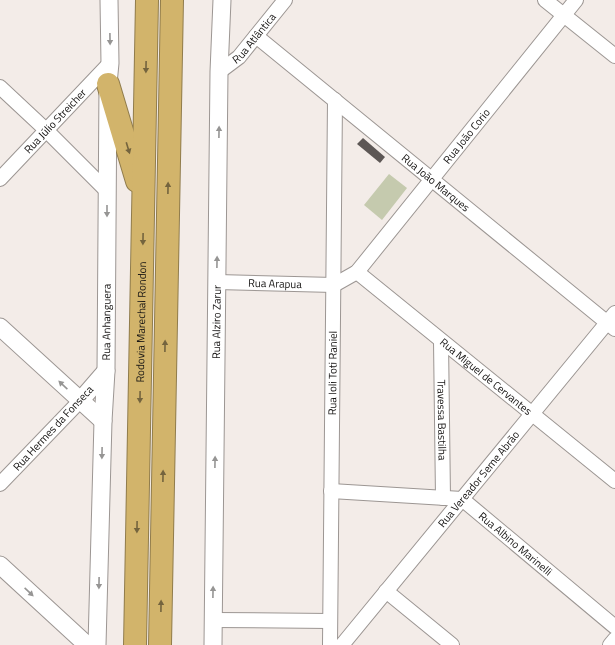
<svg xmlns="http://www.w3.org/2000/svg" width="615" height="645" viewBox="0 0 615 645" font-family="'Titillium Web',sans-serif">
<rect width="100%" height="100%" fill="#f3ece8"/>
<!-- green -->
<path fill="#c5caae" d="M389,174l18,14 -25,32 -18,-15z"/>
<!-- building -->
<path fill="#5d5755" d="M363,138l22,19 -5,6 -23,-19z"/>
<g fill="none" stroke-linecap="round" stroke-linejoin="round">
<!-- minor casing -->
<g stroke="#9c9693" stroke-width="16">
<g id="minor">
<path d="M545,0l70,56"/>
<path id="s1" d="M256,36l359,293"/>
<path id="s2" d="M219,72l20,-15 46,-57"/>
<path d="M0,87l46,43 61,61"/>
<path id="s3" d="M0,179l110,-116"/>
<path id="s4" d="M357,272l258,209"/>
<path id="s5" d="M217,282l117,3 23,-13 219,-272"/>
<path id="s6" d="M441,341l2,157"/>
<path d="M0,484l80,-83"/>
<path id="s7" d="M331,491l131,8 153,128"/>
<path d="M386,591l66,54"/>
<path d="M213,620l117,1"/>
<path id="s8" d="M330,645l5,-545"/>
<path id="s9" d="M342,645l273,-332"/>
<path d="M610,645l5,-6"/>
</g>
</g>
<!-- tertiary casing -->
<g stroke="#9c9693" stroke-width="19">
<g id="tertiary">
<path d="M0,327l103,94"/>
<path d="M80,401l26,-30"/>
<path d="M0,565l87,80"/>
<path id="s10" d="M97,645l6,-224 3,-50 2,-287 2,-21 -1,-63"/>
<path id="s11" d="M213,645l6,-573 3,-72"/>
</g>
</g>
<!-- motorway casing -->
<g stroke="#907c4c" stroke-width="24">
<g id="motorway">
<path d="M108,84l29,97"/>
<path id="s12" d="M135,645l12,-645"/>
<path d="M160,645l12,-645"/>
</g>
</g>
<!-- minor -->
<use href="#minor" stroke="#fff" stroke-width="14"/>
<!-- tertiary -->
<use href="#tertiary" stroke="#fff" stroke-width="17"/>
<!-- motorway -->
<use href="#motorway" stroke="#d2b46b" stroke-width="22"/>
</g>
<!-- one-way arrows -->
<defs><path id="oneway-solid" d="M-6-.8H1V-3.2L6.5 0L1 3.2V.8H-6Z"/></defs>
<g fill="#969594">
<use href="#oneway-solid" transform="translate(110 39) rotate(89)"/>
<use href="#oneway-solid" transform="translate(219 132) rotate(-89)"/>
<use href="#oneway-solid" transform="translate(107 211) rotate(90)"/>
<use href="#oneway-solid" transform="translate(217 262) rotate(-89)"/>
<use href="#oneway-solid" transform="translate(63 385) rotate(-137)"/>
<use href="#oneway-solid" transform="translate(102 453) rotate(91)"/>
<use href="#oneway-solid" transform="translate(215 462) rotate(-89)"/>
<use href="#oneway-solid" transform="translate(99 583) rotate(91)"/>
<use href="#oneway-solid" transform="translate(29 592) rotate(43)"/>
<use href="#oneway-solid" transform="translate(213 592) rotate(-89)"/>
</g>
<g fill="#74643e">
<use href="#oneway-solid" transform="translate(146 67) rotate(91)"/>
<use href="#oneway-solid" transform="translate(128 148) rotate(73)"/>
<use href="#oneway-solid" transform="translate(168 188) rotate(-89)"/>
<use href="#oneway-solid" transform="translate(143 239) rotate(91)"/>
<use href="#oneway-solid" transform="translate(165 346) rotate(-89)"/>
<use href="#oneway-solid" transform="translate(140 397) rotate(91)"/>
<use href="#oneway-solid" transform="translate(163 476) rotate(-89)"/>
<use href="#oneway-solid" transform="translate(137 527) rotate(91)"/>
<use href="#oneway-solid" transform="translate(161 606) rotate(-89)"/>
</g>
<g text-anchor="middle" stroke-width="4" stroke-linejoin="round" paint-order="stroke">
<!-- street labels -->
<g font-size="11" fill="#151312" stroke="#fff">
<text dy="4" stroke="none"><textPath href="#s2" startOffset="49">Rua Atlântica</textPath></text>
<text dy="4" stroke="none"><textPath href="#s3" startOffset="80">Rua Júlio Streicher</textPath></text>
<text dy="4" stroke="none"><textPath href="#s5" startOffset="318">Rua João Corio</textPath></text>
<text dy="4" stroke="none"><textPath href="#s1" startOffset="232">Rua João Marques</textPath></text>
<text dy="4" stroke="none"><textPath href="#s5" startOffset="58">Rua Arapua</textPath></text>
<text dy="4" stroke="none"><textPath href="#s11" startOffset="323">Rua Alziro Zarur</textPath></text>
<text dy="4" stroke="none"><textPath href="#s10" startOffset="323">Rua Anhanguera</textPath></text>
<text dy="4" stroke="none"><textPath href="#s12" startOffset="323">Rodovia Marechal Rondon</textPath></text>
<text dy="4" stroke="none"><textPath href="#s8" startOffset="272">Rua Ioli Toti Raniel</textPath></text>
<text dy="4" stroke="none"><textPath href="#s4" startOffset="166">Rua Miguel de Cervantes</textPath></text>
<text dy="4" stroke="none"><textPath href="#s6" startOffset="79">Travessa Bastilha</textPath></text>
<text transform="translate(53 428) rotate(-47)" y="4">Rua Hermes da Fonseca</text>
<text dy="4" stroke="none"><textPath href="#s9" startOffset="215">Rua Vereador Seme Abrão</textPath></text>
<text dy="4" stroke="none"><textPath href="#s7" startOffset="201">Rua Albino Marinelli</textPath></text>
</g>
</g>
</svg>
